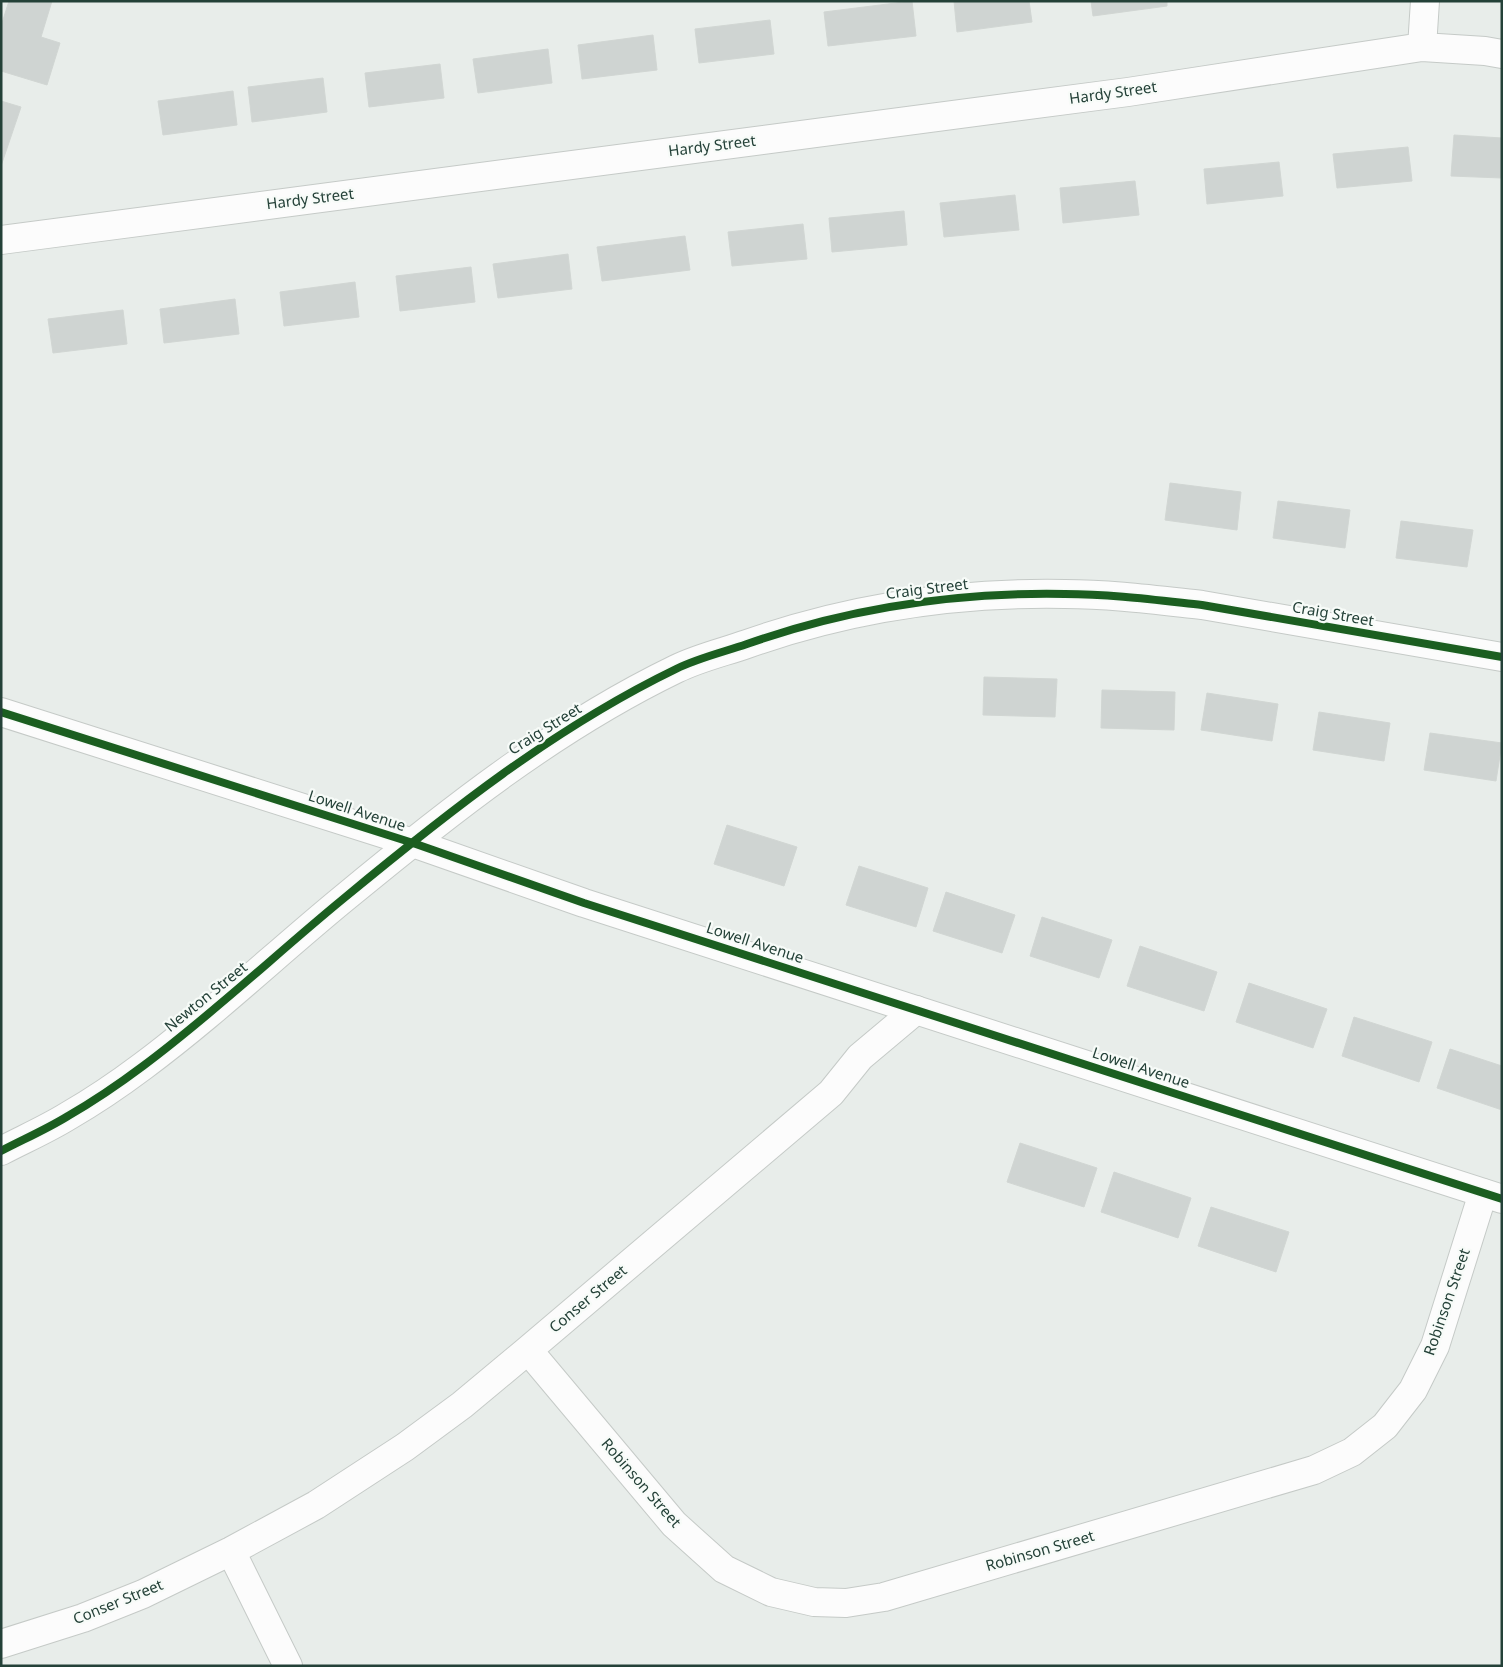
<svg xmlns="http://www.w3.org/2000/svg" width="1503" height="1667" viewBox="0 0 1503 1667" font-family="'Noto Sans',sans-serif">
<rect width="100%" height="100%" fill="#e8edea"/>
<!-- building -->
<path fill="#cfd4d2" stroke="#d1d6d3" d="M9,1h43l-11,36 19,6 -13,42 -46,-14v-45z
M912,1l4,35 -88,10 -4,-34z
M954,1h75l3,21 -75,10z
M1091,1h76v5l-74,10z
M770,20l4,34 -75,9 -4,-34z
M653,35l4,35 -75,9 -4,-34z
M548,49l4,34 -74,10 -5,-34z
M440,64l4,34 -75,9 -4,-34z
M323,78l4,34 -75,10 -4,-35z
M233,91l4,34 -74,10 -5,-34z
M1,101l20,6 -20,59z
M1454,135l48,3v40l-51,-2z
M1408,147l4,34 -75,7 -4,-34z
M1279,162l4,34 -76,8 -3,-35z
M1135,181l4,34 -76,8 -3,-35z
M1015,195l4,35 -75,7 -4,-34z
M904,211l3,34 -75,7 -3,-34z
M803,224l4,35 -75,7 -4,-34z
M685,236l5,34 -88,11 -5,-34z
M568,254l4,35 -74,9 -5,-34z
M471,267l4,35 -75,9 -4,-35z
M355,282l4,35 -75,9 -4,-34z
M235,299l4,35 -75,9 -4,-34z
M123,310l4,34 -74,9 -5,-34z
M1170,483l71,9 -4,38 -72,-10z
M1278,501l72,9 -5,38 -72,-10z
M1401,521l72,9 -6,37 -71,-9z
M984,677l73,2 -2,38 -72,-2z
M1102,690l73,2 -1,38 -73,-2z
M1207,693l71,11 -6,37 -71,-11z
M1319,712l71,11 -6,38 -71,-11z
M1430,733l72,10 -6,38 -72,-11z
M727,825l70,22 -13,39 -70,-22z
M859,866l69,22 -12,39 -70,-22z
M946,892l69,23 -13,38 -69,-22z
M1042,917l70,23 -13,38 -69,-22z
M1140,946l77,26 -13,39 -77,-25z
M1249,983l78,26 -14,39 -77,-26z
M1354,1017l78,25 -13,40 -77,-26z
M1450,1049l52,17v44l-65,-22z
M1020,1143l77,25 -13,39 -77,-25z
M1114,1172l77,26 -13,40 -77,-26z
M1211,1207l78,25 -13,40 -78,-26z"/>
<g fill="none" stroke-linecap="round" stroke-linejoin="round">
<!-- minor casing -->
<g stroke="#c5cac7" stroke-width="30">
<path id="minor" d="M1422,47l3,-46
M1,240l1127,-148 294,-45 63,4 17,3
M1,1151c23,-12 46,-22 67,-35 26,-15 51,-32 75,-50 70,-52 133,-112 200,-167 104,-86 211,-171 333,-230 22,-11 48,-17 71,-25 102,-36 210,-52 318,-50 45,0 91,6 137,11l300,52
M528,1350l146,174 50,45 47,23 43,10 32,1 38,-6 430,-127 38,-18 33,-26 28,-36 22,-44 48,-153
M231,1551l57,115
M1,1644l82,-26 60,-24 88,-43 85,-46 89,-58 57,-42 66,-55 303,-257 29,-36 56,-47"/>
</g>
<!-- tertiary casing -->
<g stroke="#c5cac7" stroke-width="30">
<path id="tertiary" d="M1,712l412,131 171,60 918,296"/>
</g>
<!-- minor -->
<use href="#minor" stroke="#fcfcfc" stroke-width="28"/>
<!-- tertiary -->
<use href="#tertiary" stroke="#fcfcfc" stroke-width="28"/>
<!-- cycleway casing -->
<g stroke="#f7fbf8" stroke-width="11">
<path id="cycleway" d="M1,712l412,131 171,60 918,296
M1,1151c23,-12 46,-22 67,-35 26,-15 51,-32 75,-50 70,-52 133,-112 200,-167 104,-86 211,-171 333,-230 22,-11 48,-17 71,-25 102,-36 210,-52 318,-50 45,0 91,6 137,11l300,52"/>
</g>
<!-- cycleway -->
<use href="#cycleway" stroke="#1b5e20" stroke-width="8"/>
</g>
<g text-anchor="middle" stroke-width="4.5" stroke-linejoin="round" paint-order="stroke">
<!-- street labels -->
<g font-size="15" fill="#244138" stroke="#f7fbf8">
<text transform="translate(1113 93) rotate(-8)" y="5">Hardy Street</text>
<text transform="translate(712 146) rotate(-7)" y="5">Hardy Street</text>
<text transform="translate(310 199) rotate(-7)" y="5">Hardy Street</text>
<text transform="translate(927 589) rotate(-7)" y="5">Craig Street</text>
<text transform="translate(1333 614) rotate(10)" y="5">Craig Street</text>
<text transform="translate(545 729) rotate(-32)" y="5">Craig Street</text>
<text transform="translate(357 811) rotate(18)" y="5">Lowell Avenue</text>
<text transform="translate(755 943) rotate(18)" y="5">Lowell Avenue</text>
<text transform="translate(206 997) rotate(-39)" y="5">Newton Street</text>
<text transform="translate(1141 1068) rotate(18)" y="5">Lowell Avenue</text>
<text transform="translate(588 1299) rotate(-40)" y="5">Conser Street</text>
<text transform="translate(1447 1302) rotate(-71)" y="5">Robinson Street</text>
<text transform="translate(641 1483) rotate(49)" y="5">Robinson Street</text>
<text transform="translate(1040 1551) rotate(-16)" y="5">Robinson Street</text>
<text transform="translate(118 1602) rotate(-22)" y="5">Conser Street</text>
</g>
</g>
<!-- border -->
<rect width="1503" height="1667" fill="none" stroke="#244138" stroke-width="5"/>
</svg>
